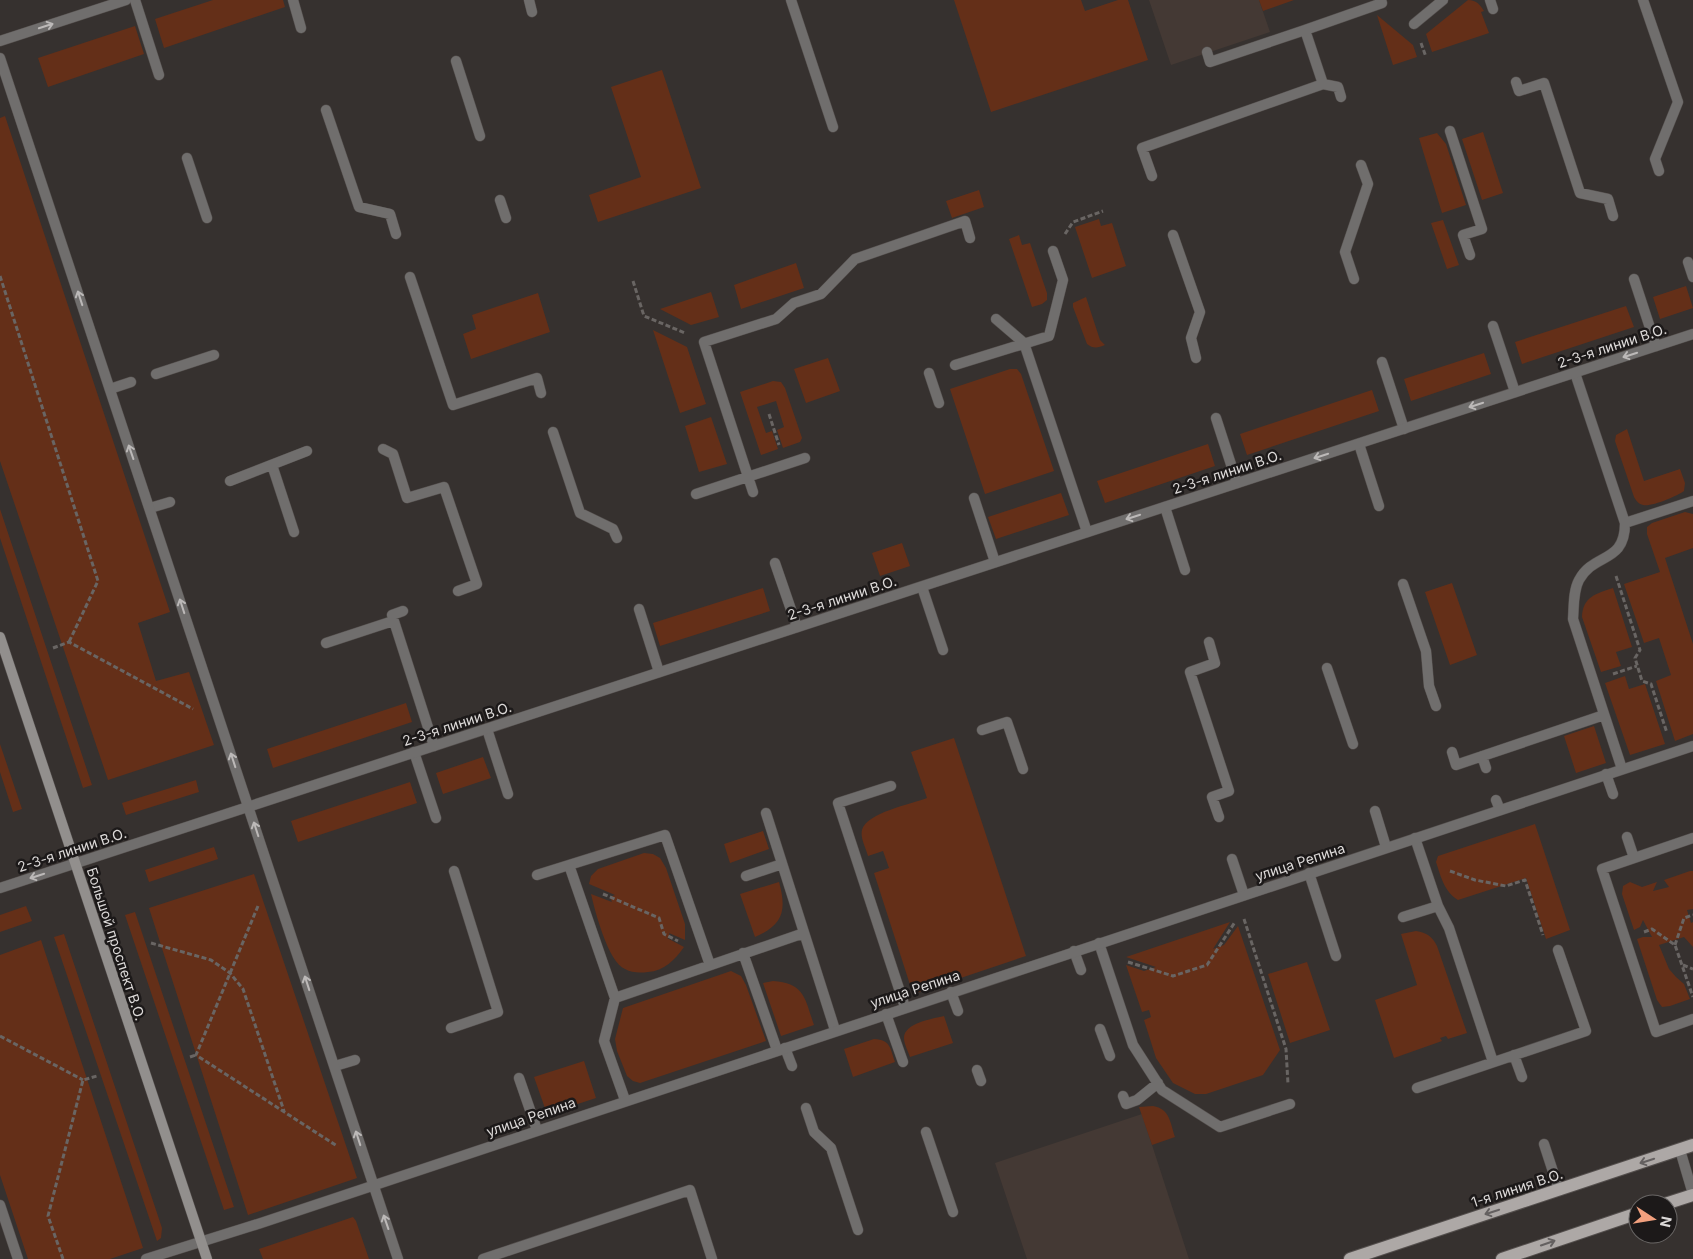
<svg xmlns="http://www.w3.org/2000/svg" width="1693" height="1259" viewBox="0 0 1693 1259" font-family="Inter,sans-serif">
<rect width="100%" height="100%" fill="#36312f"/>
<!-- built -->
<path fill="#443934" d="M1149,0h110l11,32 -99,33z
M1142,1114l47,145h-162l-32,-96z"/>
<!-- green -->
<path fill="#642f18" d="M213,0h70l2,7 -121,41 -9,-29z
M954,0h127l4,11 33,-11h10l20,60 -157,52z
M1259,0h35l-31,11z
M1468,0c9,0 12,5 16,11l-3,1 8,21 -57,19 -6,-18z
M1377,15l36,30 4,12 -24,8z
M135,26l9,28 -96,33 -10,-29z
M662,70l39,118 -103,34 -9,-27 52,-18 -30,-90z
M5,116l165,496 -32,11 18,58 33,-9 25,73 -106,35 -108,-319v-343z
M1483,132l20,61 -21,7 -20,-61z
M1437,133l9,11 20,61 -24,8 -23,-75z
M979,190l5,17 -32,11 -6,-17z
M1099,219l2,7 11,-3 14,43 -34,12 -17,-51z
M1443,220l16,45 -12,4 -16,-46z
M1019,235l3,10 8,-2 17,50v7l-5,4 -10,3 -23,-68z
M796,263l8,25 -63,21 -7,-24z
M1686,286l7,22 -33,11 -7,-22z
M711,292l8,25 -28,8 -31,-16z
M538,293l12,39 -79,27 -8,-25 13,-5 -4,-14z
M1086,297l14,43 5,5c-7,3 -12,4 -18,-1l-14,-37v-4z
M1626,306l8,21 -112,37 -7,-22z
M653,330l34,17 19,57 -26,9z
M1484,353l7,21 -80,27 -7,-22z
M828,358l12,33 -34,12 -12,-34z
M1010,369h7l4,5 33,97 -69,23 -35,-105z
M773,381l8,1 4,6 17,50 -2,4 -17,6 -6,-18 7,-3 -8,-26 -19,6 9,26 6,-2 6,18 -17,6 -21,-63z
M1372,390l7,21 -132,44 -7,-21z
M711,417l16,47 -28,8 -14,-46z
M1627,429l17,52 36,-12 5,14 -1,8c-7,5 -32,16 -41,14 -4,-1 -7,-4 -9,-8l-19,-56 1,-6z
M1208,444l7,22 -110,37 -8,-22z
M1061,493l8,22 -73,24 -8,-22z
M0,509l92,276 -9,3 -83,-250z
M1685,512l8,2v34l-28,10 28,86v90l-18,7 -19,-60 15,-6 -12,-37 -15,5 -20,-59 36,-12 -13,-38v-7l5,-4z
M902,543l8,23 -30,10 -8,-23z
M1452,583l25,72 -27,10 -25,-73z
M763,588l7,23 -110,35 -7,-23z
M1613,588l19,59 -16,5 5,14 -20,6 -19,-55c1,-21 14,-23 31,-29z
M1625,676l4,13 16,-5 20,60 -35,11 -25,-72z
M406,703l6,19 -139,46 -6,-19z
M1594,726l12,37 -30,10 -12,-37z
M954,738l72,218 -113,38 -39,-121 15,-5 -6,-17 -15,5c-2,-8 -8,-18 -6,-26 4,-17 49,-26 65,-32l-16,-46z
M0,744l22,65 -9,3 -13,-40z
M483,757l8,21 -48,16 -7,-21z
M196,780l3,12 -73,23 -4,-12z
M410,782l7,21 -119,39 -7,-21z
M1535,824l35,106 -24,9 -20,-61 -68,22c-14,-9 -17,-23 -22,-38l2,-6z
M763,831l6,18 -39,14 -6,-19z
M214,847l4,12 -69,23 -4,-12z
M644,853l9,1 7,4 6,10 19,56v16l-16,-7 1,4 -3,1 17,9c-9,13 -20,24 -36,25 -8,1 -16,1 -23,-3 -17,-7 -30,-58 -34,-75l21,8 -2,-5 5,-2 -26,-11 2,-8 7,-7z
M1690,871h3v38l-6,1 4,13 2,-1v25l-9,-10 -25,8 10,24 7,8 8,7 6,15 -20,7 -8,1 -5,-7 -20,-61 6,-2h9l-9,-17 -3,7 -6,3 -12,-36 1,-8 7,-4 12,5 15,-5 -4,9 16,-4 -5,-7z
M254,874l103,304 -109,37 -99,-307z
M779,882c8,29 4,43 -24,55l-15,-43z
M26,906l6,15 -32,11v-17z
M135,912l99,295 -10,3 -99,-295z
M1230,922l-17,27 11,-4 14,-19 42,124 -17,25 -57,19h-11l-22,-11 -17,-25 -12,-38 7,-3 -2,-7 -7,2 -16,-47 18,6 12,-4 -30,-10z
M1416,931c11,2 16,5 21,15l30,87 -19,6 -2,-3 -6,2 2,3 -48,17 -19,-58 42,-15 -16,-51z
M64,934l98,294 -1,10 -4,3 -103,-304z
M41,940l102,308 -33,11h-82l-28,-84v-220z
M1307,962l23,68 -40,13 -22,-69z
M731,971l10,5 5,9 20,56 -126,42 -7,-2 -6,-5 -10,-25 -2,-12 8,-31z
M773,981c32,2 32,18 41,44l-33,11 -18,-53z
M944,1016l9,27 -43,14c-2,-6 -6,-13 -6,-19 0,-15 28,-19 40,-22z
M874,1039c17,1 16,9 21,23l-42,15 -9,-28z
M584,1061l12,37 -49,16 -13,-37z
M1153,1106c17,3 17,16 22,31l-23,8 -13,-38z
M353,1217l3,4 13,38h-106l-4,-10z"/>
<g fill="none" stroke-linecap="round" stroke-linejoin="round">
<!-- service casing -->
<g stroke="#544f4d" stroke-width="11">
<path id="service" d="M135,0l24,75
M293,0l8,28
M529,0l3,12
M791,0l42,127
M1490,0l3,9
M1643,0l35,102 -23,57 4,12
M1414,24l29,-24
M1207,52l3,10 95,-32
M456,61l24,75
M1516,82l3,9 25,-8 36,110 28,6 5,17
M1341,97l-3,-10 -15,-3 -18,-54 77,-27 -1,-3
M326,110l33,97 31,7 6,20
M1450,131l32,98 -19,6 7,20
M187,158l20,60
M1152,176l-10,-28 181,-64
M500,200l6,18
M1173,235l27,77 -9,26 5,20
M1688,262l5,15
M410,277l43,128 84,-27 4,15
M1354,279l-9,-27 23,-68 -7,-19
M1634,279l22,67
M996,319l28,24 63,189
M1493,326l22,66
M1382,362l22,67
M955,365l94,-29 14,-56 -10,-29
M929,373l10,30
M1575,373l50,150c0,41 -31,29 -46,57 -6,11 -5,27 -6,39l49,150
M156,374l58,-19
M110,389l21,-7
M1216,418l21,65
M553,432l27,81 33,16 4,9
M1359,444l20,62
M383,449l10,5 14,44 37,-11 33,97 -19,7
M272,465l22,67
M230,481l77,-30
M753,492l-49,-150 72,-23 18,-16 27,-9 34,-35 110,-38 5,17
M696,494l109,-36
M974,498l21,64
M1165,507l20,63
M150,508l20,-6
M1625,523l68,-22
M775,563l22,64
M1403,584l23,67 3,35 7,20
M922,587l21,63
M639,609l20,63
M403,611l-11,4 42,131
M1209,642l6,21 -25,9 39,119 -17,6 7,20
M326,643l67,-22
M1327,668l26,76
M487,729l21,65
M982,730l25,-8 16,47
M414,752l22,66
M1452,752l4,13 148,-50
M1482,756l4,12
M1606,774l7,20
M891,786l-53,17 67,204
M1496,800l4,10
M1375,811l11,36
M766,813l69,217
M1627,837l7,21
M1415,838l23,68 11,22 44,134
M1693,838l-91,31 54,163 37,-13
M1232,859l12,36
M569,865l46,133
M1309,873l27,83
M537,875l128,-40 45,130
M746,876l36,-12
M1403,917l35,-11
M1099,943l34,102 29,45 58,37 70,-23
M1074,951l7,19
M743,953l34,97
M951,992l7,19
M886,1014l17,48
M451,1028l47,-16 -44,-141
M1100,1029l10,27
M785,1048l7,18
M1514,1055l8,22
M335,1066l20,-6
M977,1070l4,11
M519,1078l18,52
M1417,1088l169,-57 -28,-81
M1123,1096l3,8 11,-4 21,-17
M625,1100l-21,-59 11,-43 189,-65
M806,1108l8,24 17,16 27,82
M926,1132l27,80
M1544,1144l15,46
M483,1259l207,-69 22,69"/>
</g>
<!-- minor casing -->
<g stroke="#544f4d" stroke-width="11">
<path id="minor" d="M0,41l126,-41
M0,58l398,1201
M0,888l1693,-554
M1680,1150l13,44
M0,1205l18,54
M146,1259l115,-36 1432,-477"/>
</g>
<!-- secondary casing -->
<g stroke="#544f4d" stroke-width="11">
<path id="secondary" d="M0,637l207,622"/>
</g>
<!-- primary casing -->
<g stroke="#544f4d" stroke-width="14">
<path id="primary" d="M1665,1204l28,-9
M1350,1259l343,-114
M1502,1259l136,-46"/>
</g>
<!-- path -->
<path stroke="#696563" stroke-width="3" stroke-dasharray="5 2.5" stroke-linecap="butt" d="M1421,43l5,14
M1065,234l8,-12 30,-11
M0,276l98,305 -29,61
M633,281l11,35 41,17
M769,414l10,31
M1616,576l24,74 -5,8 7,23 9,3 16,49
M53,648l16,-6 124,67
M1613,674l24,-8
M1450,871l25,9 31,6 19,-6 18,55
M603,894l56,24 5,16 14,7
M258,906l-62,149 141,91
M1244,919l42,130 2,35
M1644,932l8,-3 23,16 18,52
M151,943l60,17 19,13 13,16 41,122
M1675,945l9,-27 9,-3
M1128,962l45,14 34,-11 28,-43
M1683,965l10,4
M0,1036l83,44
M190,1057l6,-2
M63,1259l-15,-43 35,-136 14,-4"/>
<!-- service -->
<use href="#service" stroke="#706e6d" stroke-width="10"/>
<!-- minor -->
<use href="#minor" stroke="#706e6d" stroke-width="10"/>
<!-- secondary -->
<use href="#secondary" stroke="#928f8d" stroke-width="10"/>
<!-- primary -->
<use href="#primary" stroke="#ada8a6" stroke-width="12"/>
</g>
<!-- one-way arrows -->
<defs><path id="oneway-shaft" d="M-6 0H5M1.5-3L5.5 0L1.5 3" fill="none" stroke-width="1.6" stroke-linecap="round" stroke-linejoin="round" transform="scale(1.25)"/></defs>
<g stroke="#bcb9b8">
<use href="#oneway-shaft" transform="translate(46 26) rotate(-18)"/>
<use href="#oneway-shaft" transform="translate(80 298) rotate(-108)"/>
<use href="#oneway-shaft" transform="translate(1630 355) rotate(162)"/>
<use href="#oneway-shaft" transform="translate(1476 405) rotate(162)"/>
<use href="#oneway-shaft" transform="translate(131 452) rotate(-109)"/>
<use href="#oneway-shaft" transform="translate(1321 456) rotate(162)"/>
<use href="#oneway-shaft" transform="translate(1133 517) rotate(162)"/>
<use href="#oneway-shaft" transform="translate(182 606) rotate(-108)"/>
<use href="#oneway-shaft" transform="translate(233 760) rotate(-108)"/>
<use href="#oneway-shaft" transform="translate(256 829) rotate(-108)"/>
<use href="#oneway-shaft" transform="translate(37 876) rotate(162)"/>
<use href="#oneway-shaft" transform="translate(307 983) rotate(-108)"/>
<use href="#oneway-shaft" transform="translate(358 1138) rotate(-108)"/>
<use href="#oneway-shaft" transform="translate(386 1222) rotate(-109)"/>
</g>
<g stroke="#646060">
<use href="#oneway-shaft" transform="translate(1647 1161) rotate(162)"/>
<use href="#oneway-shaft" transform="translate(1492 1212) rotate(162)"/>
<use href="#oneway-shaft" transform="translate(1548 1243) rotate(-19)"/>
</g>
<g text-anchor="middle" stroke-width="5" stroke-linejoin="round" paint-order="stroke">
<!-- street labels -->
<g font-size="14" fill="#dcd9d8" stroke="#1c1919">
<text transform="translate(1612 346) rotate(-18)" y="5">2-3-я линии В.О.</text>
<text transform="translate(1227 472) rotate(-18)" y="5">2-3-я линии В.О.</text>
<text transform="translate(842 598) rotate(-18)" y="5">2-3-я линии В.О.</text>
<text transform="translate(457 724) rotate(-18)" y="5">2-3-я линии В.О.</text>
<text transform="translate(72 850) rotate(-18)" y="5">2-3-я линии В.О.</text>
<text transform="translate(1300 862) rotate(-18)" y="5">улица Репина</text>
<text transform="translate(116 944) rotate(72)" y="5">Большой проспект В.О.</text>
<text transform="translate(915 989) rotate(-18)" y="5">улица Репина</text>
<text transform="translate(531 1117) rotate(-19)" y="5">улица Репина</text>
<text transform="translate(1517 1188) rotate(-18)" y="5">1-я линия В.О.</text>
</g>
</g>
<!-- north arrow -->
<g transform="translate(1653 1219) rotate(102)"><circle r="24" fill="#1c1919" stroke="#696665"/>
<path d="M0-4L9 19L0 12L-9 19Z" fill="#f2a07e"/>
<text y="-8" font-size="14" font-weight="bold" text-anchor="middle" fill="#dcd9d8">N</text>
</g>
</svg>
